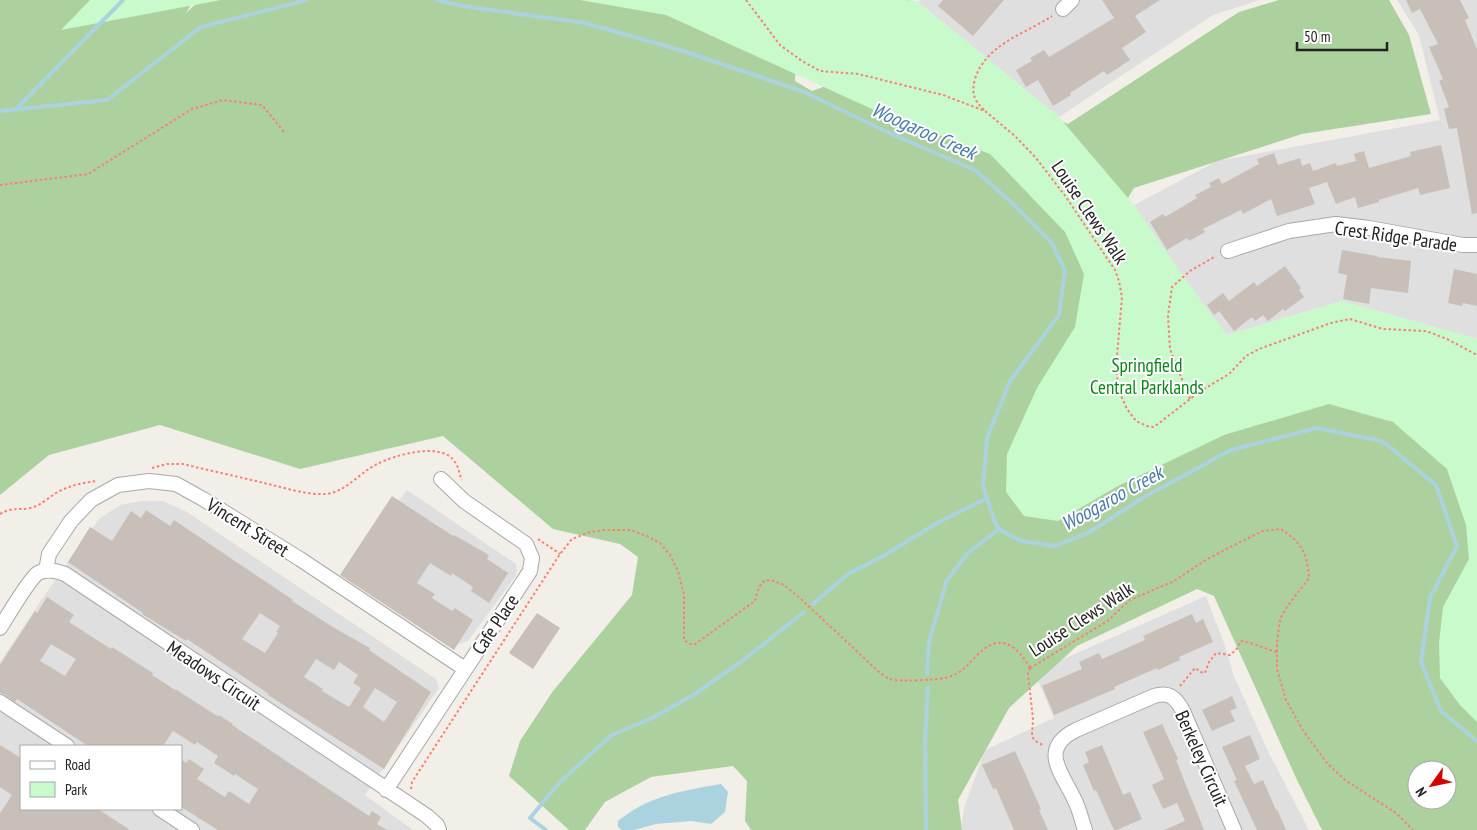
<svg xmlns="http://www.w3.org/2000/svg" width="1477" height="830" viewBox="0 0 1477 830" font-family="'PT Sans Narrow',sans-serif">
<rect width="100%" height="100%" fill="#f2efe9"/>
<!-- residential -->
<path fill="#e0dfdf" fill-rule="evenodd" d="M920,0h340l-47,15 -154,102 -141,-115z
M1397,0h80v339l-135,-38 -115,34 -46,-55 -47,-75 83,-44 223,-41 -21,-85z
M407,490l109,74 1,7 -2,6 -47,64 -8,3 -6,-2 -107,-73z
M141,501h22l24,11 249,167 3,9 -74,107 48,35h-413v-168l44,-66 55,-77 21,-14zM21,746h160v63h-160z
M1206,596l19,50 8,28 35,77 41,79h-348l3,-22 21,-58 69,-32 -20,-46z"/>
<!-- forest -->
<path fill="#add19e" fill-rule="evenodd" d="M0,0h194l-8,13 14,-13h711l-38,37 -77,24 -1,20 17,10 73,-26 59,5 124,54 171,-112 40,-12h110l20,35 22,79 -129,20 -168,54 -21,35 81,134 283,-17v490h-155l-25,-50 -83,-184 -17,-7 -120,57 -68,62 -51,92 4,30h-211l-6,-9 2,-40 -14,-15 -82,11 -46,25 -20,28h-16l-60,-54 11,-35 33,-50 79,-96 6,-38 -18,-13 -67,-15 -110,-93 -143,33 -140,-44 -111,30 -49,40zM1417,770h30v30h-30z"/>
<!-- park -->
<path fill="#c8facc" d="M90,0h131l-160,30z
M580,0h327l11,2 141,115 75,88 49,71 44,59 115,-34 135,38v383l-17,-17 -20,-27 -1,-35 4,-36 26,-48 -3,-34 -19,-56 -54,-47 -64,-18 -105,31 -106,51 -60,35 -34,-5 -18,-24 1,-38 30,-66 38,-61 9,-53 -19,-42 -75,-78 -105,-39 -219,-100z"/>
<!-- water -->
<path fill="#aad3df" d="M721,784l7,8 -3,20 -14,12 -20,-3 -35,3 -22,6h-12l-4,-3v-6c32,-26 64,-30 103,-37z"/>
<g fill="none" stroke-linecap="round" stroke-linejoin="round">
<!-- stream -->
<path stroke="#aad3df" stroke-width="4" d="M437,0l26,6 122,17 95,27 122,41 85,41 88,38 37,33 40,40 13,28 -6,44 -49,66 -23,57 -4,49 11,33 5,9 22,12 34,5 33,-13 56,-36 87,-47 86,-22 65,13 54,44 21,61 -27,52 -9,64 20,49 36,30
M16,109l107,-109
M0,111l107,-11 94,-73 106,-27
M813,604l35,-30 37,-19 52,-32 50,-25
M927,674l2,-32 18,-62 21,-27 31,-24
M546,830l-16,-12 29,-35 45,-41 8,-7 40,-17 43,-24 47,-33 62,-49
M926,830l-1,-88 3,-55"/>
</g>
<!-- building -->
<path fill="#c7bfb8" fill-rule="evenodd" d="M943,0h61l-31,36 -35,-30z
M1102,0h58l-25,16 11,16 -24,16 8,12 -23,15 -3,-4 -34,22 1,2 -18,11 -15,-26 -12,7 -10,-17 16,-9 -2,-3 14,-8 5,7 65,-39z
M1406,0h54l9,18 -4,2 12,29v164l-5,1 -15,-86 -8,1 -5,-20 5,-2 -10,-26 4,-2 -14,-32 9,-3 -18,-35 -8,4z
M1441,145l9,43 -30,7 -2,-7 -39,12v2l-21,6 -3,-11 -19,7 -9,-22 -18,6 6,16 -38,12 -6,-17 -28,15 -2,-4 -38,19 2,3 -16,9 -2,-3 -20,12 -17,-28 13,-8 2,3 32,-19 -2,-3 16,-8 -2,-4 10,-5 3,6 37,-20 -2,-5 17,-6 4,12 22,-7 2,8 8,-3 3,8 23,-8 1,3 19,-5 -2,-7 10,-3 5,17 42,-12 -1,-4z
M1342,250l35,6v1l34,4 -3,32 -37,-5 -2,16 -26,-5 4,-24 -9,-2z
M1285,266l16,22 -2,2 5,7 -19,14 -2,-2 -15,12 -5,-6 -8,6 -3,-4 -18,14 -15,-20 -5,4 -7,-10 16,-12 6,8 25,-19 3,4z
M1454,269l23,5v32l-14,-3 -1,3 -14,-3z
M392,496l61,40 1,-1 35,20 -2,4 21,14 -19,30 -18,-12 2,-4 -21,-14 -1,3 -21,-13 -13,20 18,11 -3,4 20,13 3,-3 18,12 -19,30 -114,-75z
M146,510l24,16 4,-6 119,80 -1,1 44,28 34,19 -1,2 62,42 -47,77 -116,-74 1,-1 -82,-55 -1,2 -44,-27 1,-1 -75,-51 22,-35 22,14 19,-30 10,7zM260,613l20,13 -4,6 2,1 -13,20 -23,-14zM316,659l18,11 5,-8 19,13 -5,8 8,5 -12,19 -27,-16 1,-2 -19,-12zM375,688l22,14 -13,20 -21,-15z
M47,597l27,18 -5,7 42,27 1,-2 41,26 -1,2 23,15v-1l44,28v-2l14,9 -1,1 137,91 3,-5 9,6 -4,7 10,6h-169l-37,-23v-48l5,4 3,-4 15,10 -7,10 28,18 4,-6 20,13 9,-15 -23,-15 -1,2 -20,-13 4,-7 -21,-14 -2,3 -22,-14 -10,15h-75l-71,-47 -2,3 -10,-7 -5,-2v-28l35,-54 2,2zM51,644l25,15 -11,17 -25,-15z
M537,613l23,15 -27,41 -24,-16z
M1192,614l4,9 7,-4 10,23 -34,15 1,3 -22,10 -1,-2 -43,19 1,2 -61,26 -12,-29 40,-17 -3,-7 20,-9 3,6 43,-19 -2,-4z
M1232,696l5,12 -7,3 5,10 -23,10 -10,-21z
M1162,724l16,35 -2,1 28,70h-40l21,-9 -8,-18 -14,6 -11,-24 12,-6 -21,-47z
M1250,735l10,24 -15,7 9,18 9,-4 13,30 1,-1 9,21h-29l-23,-49 3,-1 -15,-33z
M0,745l21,13v51h77l32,21h-130v-17l12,-18 -12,-8z
M1102,745l21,50 7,-3 12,27 -25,11h-3l-18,-40 -2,1 -11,-26 6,-3 -4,-10z
M1015,751l26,58 -2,1 9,20h-34l-18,-42 -3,1 -11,-24z"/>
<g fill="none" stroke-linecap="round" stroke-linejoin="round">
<!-- minor casing -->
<g stroke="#a9a9a9" stroke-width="16">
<path id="minor" d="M1063,9l9,-9
M1228,251l61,-20 47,-7 33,4 94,17h14
M46,571l3,-17 22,-33 20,-21 27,-15 31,-4 27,3 27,15 97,60 165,110
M0,628c7,-11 29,-49 38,-55 9,-5 19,-2 27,1l362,242 10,9 2,5
M0,702l67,44
M386,790l144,-219 2,-13 -6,-14 -62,-43 -23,-22
M160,809l32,21
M1085,830c-3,-9 -5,-18 -9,-27 -11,-27 -40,-53 0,-73l78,-34c15,-5 22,2 29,15l51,119"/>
</g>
<!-- path -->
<path stroke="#fa8072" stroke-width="2" stroke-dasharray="2.5 2.5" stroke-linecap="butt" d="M746,0l34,45 22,16 18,10 38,3 85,21 42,16 30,25 21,22 30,39 49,73 4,11 3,16 -6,71 3,23 8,18 9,12 11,5 6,1 5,-3 41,-32 30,-18 17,-18 13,-7 72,-26 19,-4 33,10 43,2 21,8 30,16
M984,110c-10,-10 -13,-17 -9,-31 11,-35 50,-45 77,-63
M0,185l88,-11 104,-65 31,-9 39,5 22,27
M1190,399l-13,-32 -7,-18 -2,-33 4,-29 18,-16 26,-15
M152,468l15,-4h16c28,7 57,13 85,20 18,4 38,11 57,10 20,-1 34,-21 52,-30 18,-9 65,-23 78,-2 4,5 4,12 7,18
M0,514c14,-8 18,-3 30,-6 10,-2 18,-10 26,-15 14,-8 26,-10 41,-12
M538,539l22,15
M1030,668l79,-48 12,-12 9,-8 44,-19 30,-20 28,-15 31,-15 18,-2c21,14 26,24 28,49l-22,29 -7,12 -3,24v26l9,31 18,32 23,31 18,17 51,33 17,17
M1030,668l-2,5 5,46 -1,16 2,5 10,6
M1180,686l15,-18 6,4 4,1 4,-11 7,-9 14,2 6,-5 5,-9c7,0 28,9 36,11
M411,789l1,-7 148,-228 12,-15 18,-7 15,-2h25l17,6 13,7 10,12 8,16 6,24v45l6,4h5l60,-43 4,-14 5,-6 7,-1 13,5 17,14 79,74c3,2 7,5 10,6 11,3 43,1 54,-1 6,-1 13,-4 18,-8 8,-6 14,-15 22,-21 21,-16 36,2 46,19"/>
<!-- minor -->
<use href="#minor" stroke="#fff" stroke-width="14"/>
</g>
<g text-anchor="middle" stroke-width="4" stroke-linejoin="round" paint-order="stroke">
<!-- street labels -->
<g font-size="19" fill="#222" stroke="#fff">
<text transform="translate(1090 212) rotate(56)" y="7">Louise Clews Walk</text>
<text transform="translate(1396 236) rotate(8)" y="7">Crest Ridge Parade</text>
<text transform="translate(248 527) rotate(32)" y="7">Vincent Street</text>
<text transform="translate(1081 619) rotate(-33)" y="7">Louise Clews Walk</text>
<text transform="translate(495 624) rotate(-56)" y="7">Cafe Place</text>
<text transform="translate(214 675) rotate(34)" y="7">Meadows Circuit</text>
<text transform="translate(1202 758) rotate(66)" y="7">Berkeley Circuit</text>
</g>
<!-- park labels -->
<g font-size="19" fill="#0c8416" stroke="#fff">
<text x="1147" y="372">Springfield<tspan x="1147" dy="22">Central Parklands</tspan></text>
</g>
<!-- water labels -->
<g font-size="20" font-style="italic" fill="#4a7aab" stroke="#fff">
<text transform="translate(924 131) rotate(24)" y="7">Woogaroo Creek</text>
<text transform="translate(1112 498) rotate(-29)" y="7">Woogaroo Creek</text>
</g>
</g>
<!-- legend -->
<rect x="20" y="745" width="162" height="65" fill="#ffffff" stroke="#a7a7a7"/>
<rect x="30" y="761" width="25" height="8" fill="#ffffff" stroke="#a7a7a7"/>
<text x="65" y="770" font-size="15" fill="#222222">Road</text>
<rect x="30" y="782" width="25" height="15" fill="#c8facc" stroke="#a7a7a7"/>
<text x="65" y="795" font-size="15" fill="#222222">Park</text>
<!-- north arrow -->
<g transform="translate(1432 785) rotate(237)"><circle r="24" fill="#ffffff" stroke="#a7a7a7"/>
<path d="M0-4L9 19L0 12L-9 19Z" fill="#d40000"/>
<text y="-8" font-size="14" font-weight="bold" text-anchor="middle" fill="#222222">N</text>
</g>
<!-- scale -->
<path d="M1297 42v8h90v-8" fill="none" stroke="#222222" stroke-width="2.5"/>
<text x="1304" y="42" font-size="15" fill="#222222" stroke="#ffffff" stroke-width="4" paint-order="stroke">50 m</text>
</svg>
